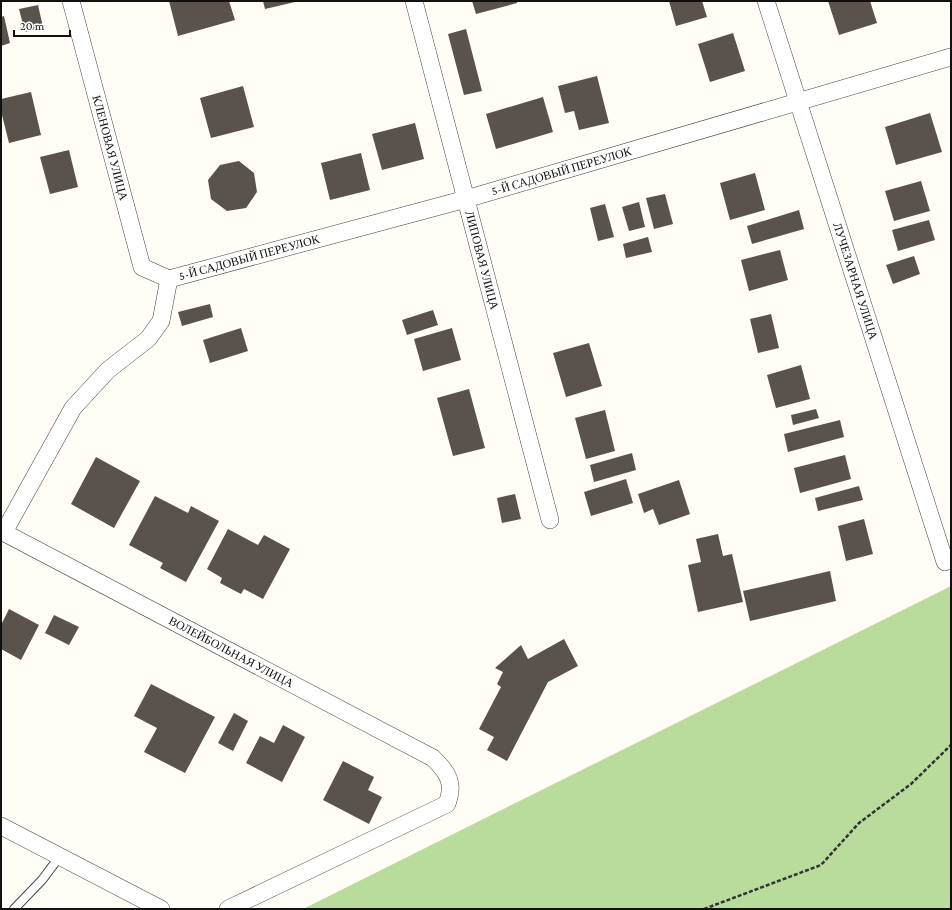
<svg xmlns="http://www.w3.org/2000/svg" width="952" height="910" viewBox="0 0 952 910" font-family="'Crimson Pro',serif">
<rect width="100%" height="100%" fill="#fffdf5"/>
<!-- forest -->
<path fill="#b9dc9c" d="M951,585v324h-648l648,-323z"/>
<!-- building -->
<path fill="#5a524d" d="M169,1h60l6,19 -57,16z
M263,1h32v1l-30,7z
M472,1h45v2l-41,11z
M669,1h33l5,16 -31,9z
M828,1h42l7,22 -38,12z
M38,5l5,22 -18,5 -6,-23z
M4,16l6,27 -9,3v-29z
M466,29l16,62 -18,4 -16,-61z
M733,33l12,38 -35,11 -12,-38z
M597,76l12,47 -30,7 -5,-19 -9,2 -7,-27z
M243,86l11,41 -43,11 -11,-40z
M31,92l10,43 -32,8 -8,-32v-12z
M543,97l10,35 -57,17 -10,-35z
M930,113l12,39 -46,13 -11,-38z
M415,123l9,36 -42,11 -10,-36z
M69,150l9,37 -28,7 -10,-37z
M361,153l9,37 -40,10 -9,-37z
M239,161l15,12 3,19 -11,16 -19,3 -16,-12 -3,-19 12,-15z
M755,173l10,37 -35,10 -10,-37z
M921,181l9,30 -36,10 -9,-30z
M665,194l8,30 -19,5 -8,-31z
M639,202l6,25 -16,4 -7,-24z
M605,204l9,33 -16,4 -8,-33z
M799,210l5,19 -52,15 -5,-18z
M929,220l6,20 -37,11 -6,-21z
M648,237l4,15 -26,6 -3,-14z
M780,250l8,30 -39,11 -8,-31z
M914,256l6,18 -27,10 -7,-19z
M210,304l3,13 -31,9 -4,-14z
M433,310l5,15 -31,10 -5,-15z
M771,314l8,34 -21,5 -8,-34z
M241,328l7,23 -38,12 -7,-23z
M452,328l9,32 -38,11 -9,-32z
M589,343l13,43 -36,11 -13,-44z
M801,365l9,34 -34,9 -9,-33z
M469,389l16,59 -32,8 -16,-58z
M816,409l3,9 -26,7 -2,-10z
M605,410l10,41 -29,8 -11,-41z
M840,420l4,17 -56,15 -4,-18z
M632,453l4,17 -42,12 -4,-17z
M845,455l6,24 -51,14 -6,-25z
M96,457l44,24 -26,47 -43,-24z
M626,479l7,24 -42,13 -7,-24z
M679,480l11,34 -31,11 -6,-16 -9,4 -6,-19z
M859,486l4,14 -45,11 -3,-13z
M515,494l6,25 -19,4 -5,-25z
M155,496l33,17 3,-7 28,15 -33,61 -26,-14 3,-5 -34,-18z
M864,519l9,35 -27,7 -8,-35z
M228,529l30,16 6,-10 26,14 -27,50 -19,-10 -3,5 -21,-11 2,-5 -15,-9z
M718,534l5,22 9,-2 11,48 -45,10 -10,-47 13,-3 -5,-23z
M830,571l6,30 -86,20 -7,-30z
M9,609l30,16 -18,35 -20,-11v-24z
M54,615l25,12 -10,18 -24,-12z
M564,639l14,27 -30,16 -41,79 -20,-11 7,-13 -15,-8 22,-42 -4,-3 6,-12 -8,-4 26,-23 7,14z
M151,684l64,33 -30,56 -41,-21 13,-24 -23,-12z
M234,713l14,8 -15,30 -15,-8z
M283,725l22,12 -23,45 -36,-19 14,-27 14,7z
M343,761l31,16 -6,13 14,7 -13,27 -46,-24z"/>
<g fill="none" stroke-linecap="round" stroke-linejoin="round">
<!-- service casing -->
<g stroke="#444" stroke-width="10">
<path id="service" d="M14,909l28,-29 18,-24"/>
</g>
<!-- minor casing -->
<g stroke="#444" stroke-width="18">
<g id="minor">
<path id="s1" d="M71,1l71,266 27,12"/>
<path id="s2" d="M414,1l136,519"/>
<path id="s3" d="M766,1l179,561"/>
<path id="s4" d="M169,279l297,-80 485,-142"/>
<path id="s5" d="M1,531l432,227c7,7 16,16 17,27 1,6 -1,13 -3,19l-219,105"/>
<path d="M4,532l69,-124 35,-38 40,-31 13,-18 8,-42"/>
<path d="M1,826l160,83"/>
</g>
</g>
<!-- path -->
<path stroke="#333" stroke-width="2.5" stroke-dasharray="4 2" stroke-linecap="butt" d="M704,909l117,-44 38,-42 52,-39 40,-39"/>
<!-- service -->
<use href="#service" stroke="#fff" stroke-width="8"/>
<!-- minor -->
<use href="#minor" stroke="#fff" stroke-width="17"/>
</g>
<g text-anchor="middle" stroke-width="4" stroke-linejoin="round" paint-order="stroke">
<!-- street labels -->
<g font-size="12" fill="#111" stroke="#fff">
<text dy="4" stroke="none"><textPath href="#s1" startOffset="152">КЛЕНОВАЯ УЛИЦА</textPath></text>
<text dy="4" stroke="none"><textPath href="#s4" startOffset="407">5-Й САДОВЫЙ ПЕРЕУЛОК</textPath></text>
<text dy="4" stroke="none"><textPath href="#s4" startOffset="83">5-Й САДОВЫЙ ПЕРЕУЛОК</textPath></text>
<text dy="4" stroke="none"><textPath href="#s2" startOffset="268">ЛИПОВАЯ УЛИЦА</textPath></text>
<text dy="4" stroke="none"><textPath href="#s3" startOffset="294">ЛУЧЕЗАРНАЯ УЛИЦА</textPath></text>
<text dy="4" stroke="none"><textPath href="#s5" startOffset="260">ВОЛЕЙБОЛЬНАЯ УЛИЦА</textPath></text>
</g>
</g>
<!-- border -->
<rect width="952" height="910" fill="none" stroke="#111111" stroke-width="4"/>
<!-- scale -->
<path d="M14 30v6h56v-6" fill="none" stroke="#111111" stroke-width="2"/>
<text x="20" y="30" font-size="12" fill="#111111" stroke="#ffffff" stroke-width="3" paint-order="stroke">20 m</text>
</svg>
